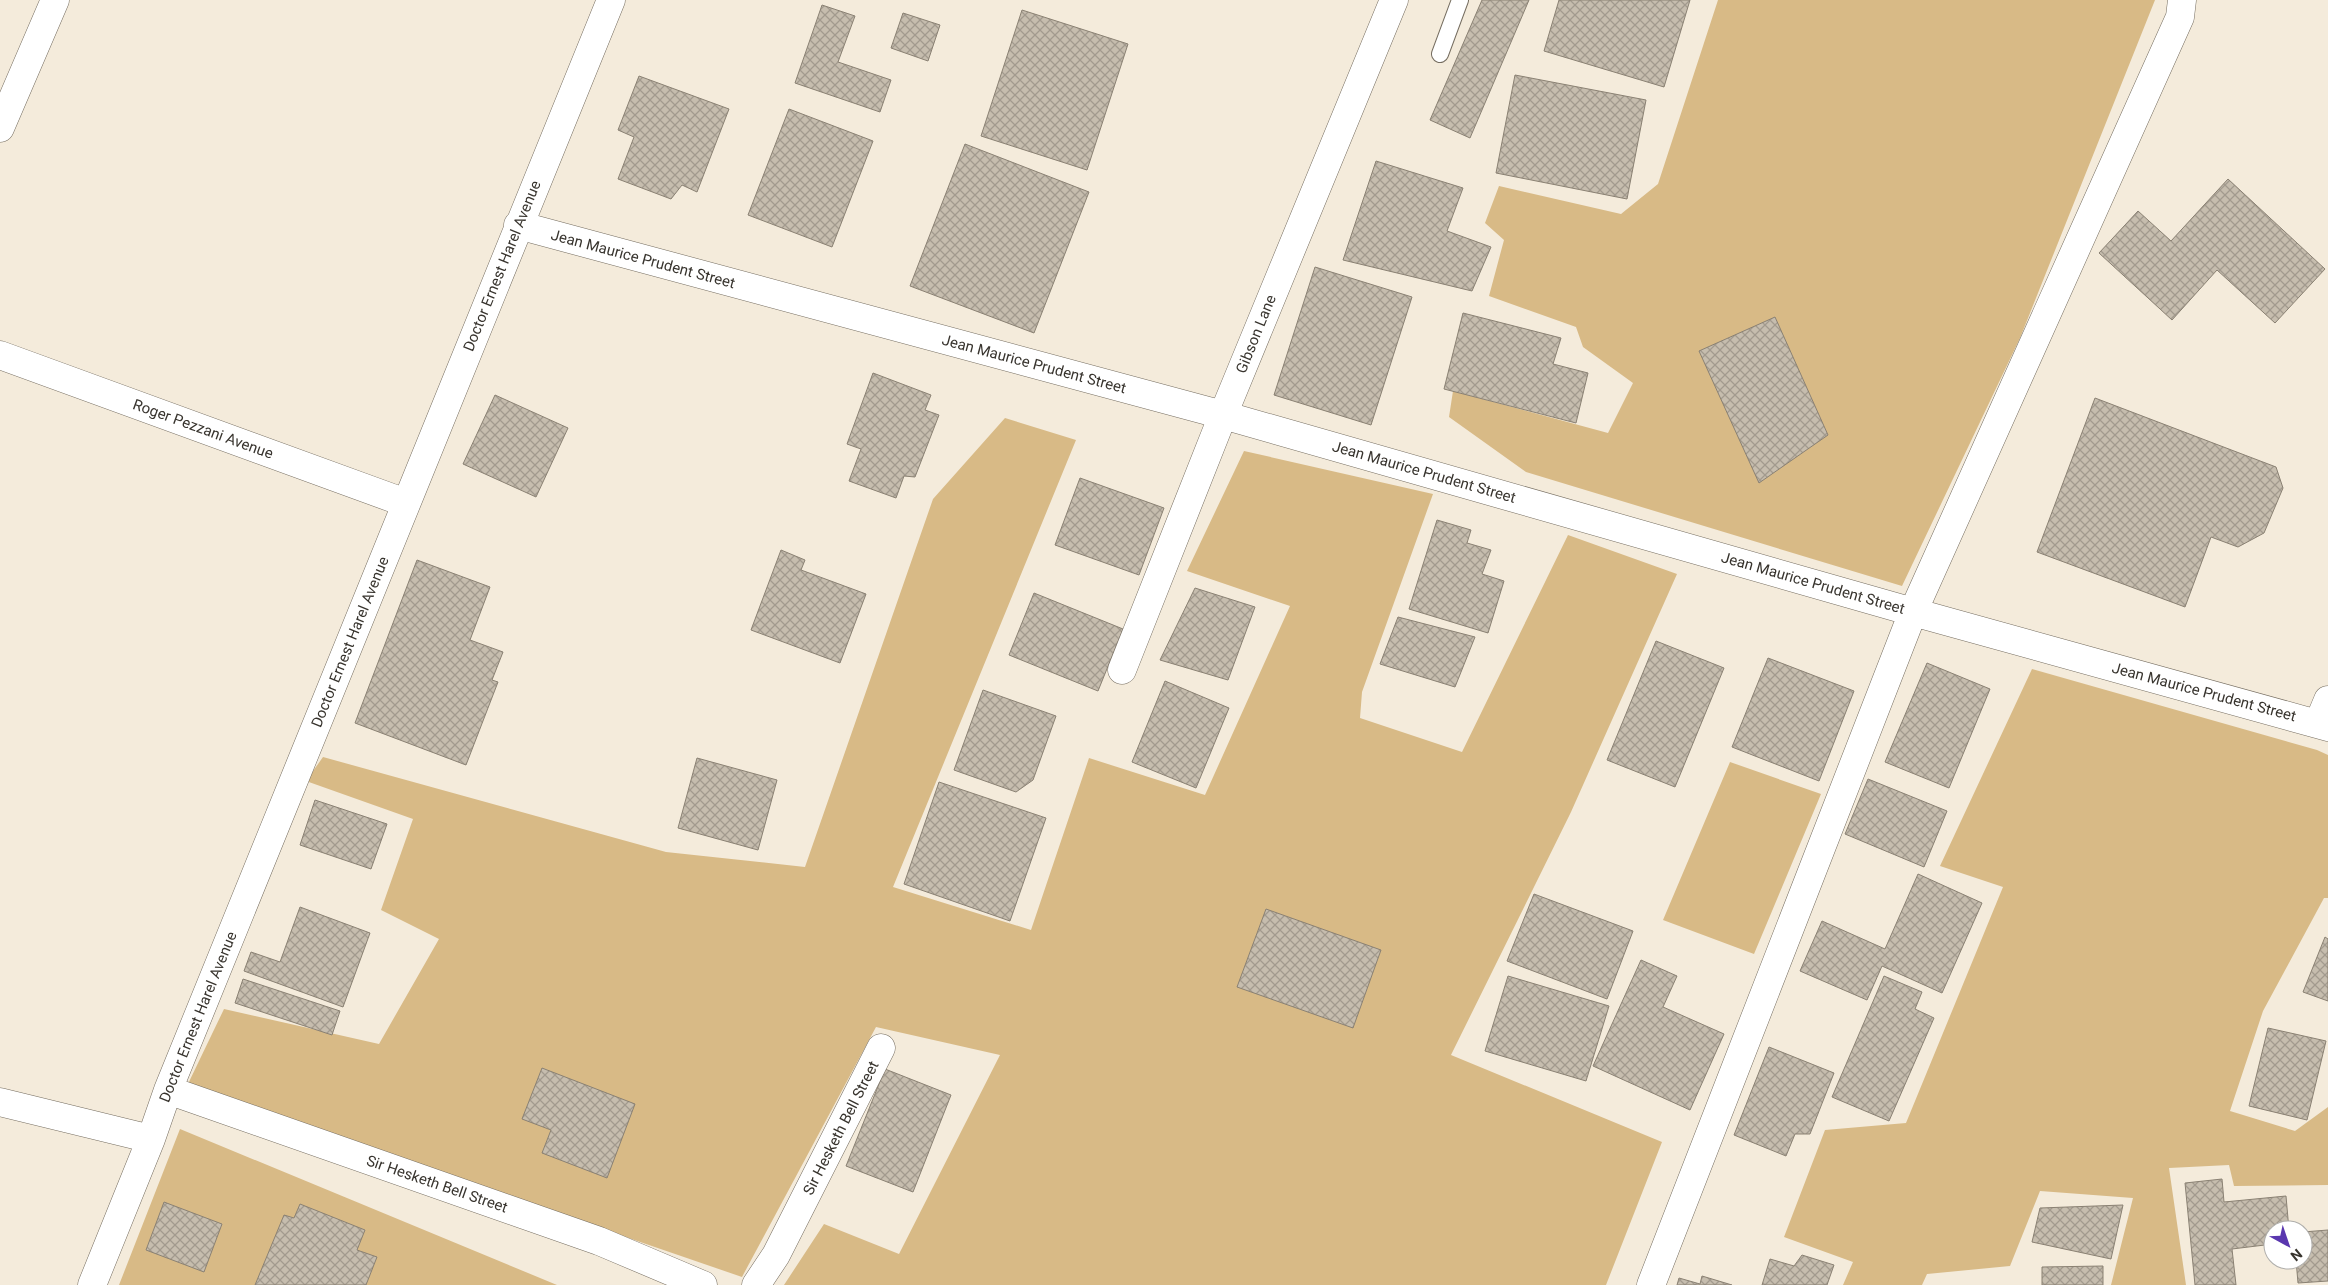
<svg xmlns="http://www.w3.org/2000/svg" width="2328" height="1285" viewBox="0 0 2328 1285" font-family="Roboto,sans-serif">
<defs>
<pattern id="building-cross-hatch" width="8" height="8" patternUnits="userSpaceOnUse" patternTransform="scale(1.25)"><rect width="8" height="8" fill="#c6bdae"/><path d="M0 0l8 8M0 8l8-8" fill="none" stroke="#a29a8e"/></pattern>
</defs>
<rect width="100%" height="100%" fill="#f4ebdb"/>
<!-- green -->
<path fill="#d8ba86" d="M1718,0h437l-135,338 -118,248 -376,-114 -77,-55 4,-26 155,42 25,-50 -50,-36 -7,-20 -87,-31 15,-56 -19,-17 14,-37 122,28 37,-30z
M1005,418l71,22 -183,447 138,43 58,-172 116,37 85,-189 -103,-35 57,-120 189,43 -71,198 -2,26 102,34 106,-217 109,39 -106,238 -120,243 211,87 -56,143h-822l40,-61 75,30 101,-199 -124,-28 -134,250 -555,-191 37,-77 155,35 60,-105 -58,-29 32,-91 -107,-38 17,-24 343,95 139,15 128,-368z
M2032,669l285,81 11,5v143h-4l-61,113 -33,100 65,20 33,-24v78l-94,1 -5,-21 -60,3 17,117h-75l22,-87 -93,-7 -30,75 -83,8 -5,11h-79l10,-23 -69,-25 41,-107 81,-7 97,-236 -63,-21z
M1730,762l91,32 -67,160 -91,-34z
M180,1129l377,156h-438z"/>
<!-- building -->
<path fill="url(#building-cross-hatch)" stroke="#8a8173" d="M1482,0h47l-59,138 -40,-18z
M1559,0h131l-26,87 -120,-36z
M822,5l33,11 -17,46 53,18 -11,32 -85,-29z
M1022,10l106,34 -41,126 -106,-34z
M903,13l37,12 -12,36 -37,-13z
M1515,75l131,25 -19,99 -131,-26z
M639,76l90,33 -32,83 -15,-7 -11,14 -53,-20 16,-42 -16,-7z
M789,109l84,32 -41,106 -84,-32z
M965,144l124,48 -55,141 -124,-47z
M1376,161l87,27 -16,43 44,16 -19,44 -129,-31z
M2228,179l97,90 -50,54 -58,-53 -45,50 -73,-67 39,-42 33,30z
M1315,267l97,30 -41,128 -97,-30z
M1463,313l98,25 -8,26 35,9 -12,50 -132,-34z
M1775,317l53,118 -69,48 -60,-132z
M873,373l58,22 -6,15 14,5 -24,62 -11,-1 -8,22 -47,-17 12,-32 -14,-5z
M495,395l73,33 -32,69 -73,-33z
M2095,398l181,69 7,21 -19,45 -26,14 -27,-10 -26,70 -148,-55z
M1080,478l84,30 -25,67 -84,-30z
M1437,520l34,10 -4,13 24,7 -9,24 22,7 -16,52 -79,-24z
M781,550l24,10 -4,10 65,24 -26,69 -89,-33z
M417,560l73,27 -20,53 33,12 -11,28 6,2 -32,83 -111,-42z
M1195,588l60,19 -27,73 -68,-20z
M1034,593l89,36 -25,62 -89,-36z
M1398,617l77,20 -20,50 -75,-23z
M1656,641l68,27 -49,119 -68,-27z
M1768,658l86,33 -35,90 -87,-34z
M1927,663l63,26 -41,99 -64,-26z
M1165,681l64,27 -33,80 -64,-26z
M983,690l73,26 -23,64 -17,12 -62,-22z
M697,758l80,22 -19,70 -80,-22z
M1868,779l79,32 -23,56 -79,-33z
M939,782l107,36 -36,103 -106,-37z
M315,800l72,24 -16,45 -71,-24z
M1918,874l64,29 -40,90 -60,-27 -15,34 -67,-29 22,-50 63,28z
M1534,894l99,37 -26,68 -100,-38z
M300,907l70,26 -27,74 -99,-36 7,-19 29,10z
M1266,909l115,41 -28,78 -116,-41z
M2325,937l3,2v62l-25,-9z
M1641,960l36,16 -14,31 61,27 -34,76 -97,-44z
M1508,976l101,30 -23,75 -101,-30z
M1884,976l38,16 -7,17 19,9 -45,103 -57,-24z
M243,979l97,32 -8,24 -97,-32z
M2268,1028l58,13 -19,79 -58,-14z
M1769,1047l65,26 -24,61h-15l-9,22 -52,-21z
M542,1068l93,36 -28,74 -65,-25 9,-23 -29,-11z
M885,1069l66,26 -38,97 -67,-26z
M2222,1179l2,23 62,-6 3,34h-16v14l-41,5 4,36h-41l-10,-102z
M164,1202l58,22 -18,48 -58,-22z
M300,1204l65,26 -8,20 20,7 -11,28h-111l29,-70 10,3z
M2123,1205l-12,54 -79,-17 8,-34z
M2328,1230v51l-30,2 -2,-23h7v-28z
M1802,1255l32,10 -7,20h-65l8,-26 24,7z
M2103,1266v19h-61v-18z
M1702,1276l30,9h-55l2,-7 21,6z"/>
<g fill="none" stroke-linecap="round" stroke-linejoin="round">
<!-- lane casing -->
<g stroke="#756d60" stroke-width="18">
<path id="lane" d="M1440,54l20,-54"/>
</g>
<!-- street casing -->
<g stroke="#756d60" stroke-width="29">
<path id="street" d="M0,128l55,-128
M518,225l705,190 690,197 415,115
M0,355l406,148
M1122,670l101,-255 171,-415
M2318,724l10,-24
M168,1090l431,151 104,44
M0,1102l151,37
M92,1285l59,-146 17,-49 443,-1090
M756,1285l20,-30 105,-207
M1651,1285l262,-673 267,-595 2,-17"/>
</g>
<!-- lane -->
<use href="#lane" stroke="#fff" stroke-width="16"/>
<!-- street -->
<use href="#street" stroke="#fff" stroke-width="28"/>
</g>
<g text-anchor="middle" stroke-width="5" stroke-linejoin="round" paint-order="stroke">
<!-- street labels -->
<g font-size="15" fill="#38342e" stroke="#fff">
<text transform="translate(643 259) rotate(15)" y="5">Jean Maurice Prudent Street</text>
<text transform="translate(502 266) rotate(-68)" y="5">Doctor Ernest Harel Avenue</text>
<text transform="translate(1256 334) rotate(-68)" y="5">Gibson Lane</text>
<text transform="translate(1034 364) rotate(15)" y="5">Jean Maurice Prudent Street</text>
<text transform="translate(203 429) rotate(20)" y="5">Roger Pezzani Avenue</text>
<text transform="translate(1424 472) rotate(16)" y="5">Jean Maurice Prudent Street</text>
<text transform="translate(1813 583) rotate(16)" y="5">Jean Maurice Prudent Street</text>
<text transform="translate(350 642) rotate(-68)" y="5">Doctor Ernest Harel Avenue</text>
<text transform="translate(2204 692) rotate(15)" y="5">Jean Maurice Prudent Street</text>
<text transform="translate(198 1017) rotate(-68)" y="5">Doctor Ernest Harel Avenue</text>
<text transform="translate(841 1128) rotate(-63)" y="5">Sir Hesketh Bell Street</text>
<text transform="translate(437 1184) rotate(19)" y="5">Sir Hesketh Bell Street</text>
</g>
</g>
<!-- north arrow -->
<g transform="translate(2288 1245) rotate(140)"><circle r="24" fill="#ffffff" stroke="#afaeab"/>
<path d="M0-4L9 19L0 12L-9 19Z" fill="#5a37af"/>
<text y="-8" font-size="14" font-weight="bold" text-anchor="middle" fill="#38342e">N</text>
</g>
</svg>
